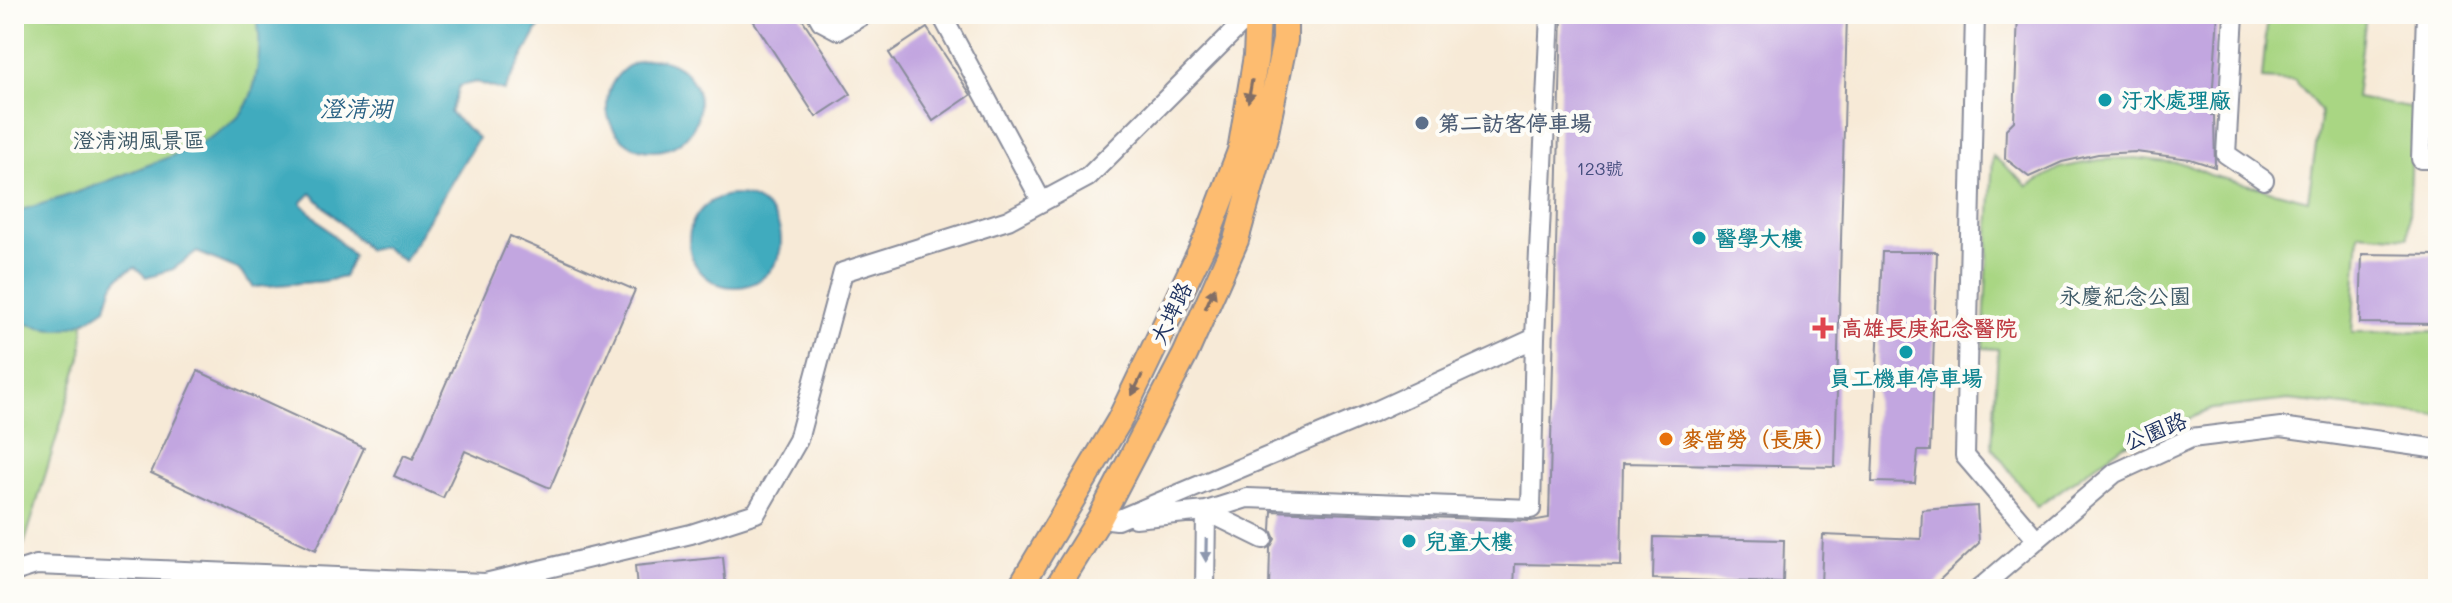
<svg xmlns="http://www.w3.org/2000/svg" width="2452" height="603" viewBox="0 0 2452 603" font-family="Mali,'LXGW WenKai TC',sans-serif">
<rect width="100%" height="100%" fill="#fdfcf7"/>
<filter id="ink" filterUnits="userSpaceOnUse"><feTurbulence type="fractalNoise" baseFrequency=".0125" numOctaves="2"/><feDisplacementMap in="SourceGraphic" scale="16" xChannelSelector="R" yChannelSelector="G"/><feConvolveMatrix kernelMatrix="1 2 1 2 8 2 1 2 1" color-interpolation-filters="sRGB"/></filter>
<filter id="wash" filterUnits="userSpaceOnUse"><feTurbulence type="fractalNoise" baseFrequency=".006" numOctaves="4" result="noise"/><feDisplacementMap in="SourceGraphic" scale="32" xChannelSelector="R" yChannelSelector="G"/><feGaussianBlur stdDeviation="1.8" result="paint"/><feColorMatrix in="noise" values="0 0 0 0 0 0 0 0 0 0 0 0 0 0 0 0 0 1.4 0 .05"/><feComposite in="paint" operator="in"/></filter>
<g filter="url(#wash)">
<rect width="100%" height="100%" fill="#f7ead7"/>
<!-- green -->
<path fill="#a9d683" stroke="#628270" stroke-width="2" d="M14,14h532l-42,77 -28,-9 -17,4 -9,27 28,25 -74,123 -21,-14 -15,3 -57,-57 -10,10 52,53 -9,21 -20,4 -70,6 -16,-18 -41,-17 -24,17 -27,8 -11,-10c-21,9 -24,20 -29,41l-22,15 -3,34 -57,188 -10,3z
M2268,14h98l-10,84 58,11 -6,128 -49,-4 -7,99 86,-1v85l-150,-16 -76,9 -88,36 -87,62 -45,-60 6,-98 -15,-1 10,-192 35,30 32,-18 39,-8 37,-2 49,6 25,11 98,25 13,-89 -26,-30 -33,-2z"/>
<!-- water -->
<path fill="#3fabbe" stroke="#2d6d8e" stroke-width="2" d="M256,14h290l-42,77 -28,-9 -17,4 -9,27 28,25 -74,123 -21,-14 -15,3 -57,-57 -10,10 52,53 -9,21 -20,4 -70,6 -16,-18 -41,-17 -24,17 -27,8 -11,-10c-21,9 -24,20 -29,41 -38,26 -49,25 -92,12v-108c44,-12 86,-27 129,-45 32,-12 66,-24 93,-48 23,-21 27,-76 20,-105z
M607 105a46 46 0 1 1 92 0a46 46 0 1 1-92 0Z
M2438,80v56l-12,-49z
M689 241a46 46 0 1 1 92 0a46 46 0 1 1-92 0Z"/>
<g id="blocks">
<!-- building -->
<path fill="#c2a6e0" d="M749,14h50l52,80 -35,23z
M1562,14h285l-12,453 -212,-4 -2,103 -106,-2 -1,25h-245l1,-41 5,-9 -4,-9 1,-19 259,10 18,-3z
M2018,14h200l-7,101h3l1,52 -25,-8 -54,-7 -38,2 -36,8 -33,15 -24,-19 1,-29 8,-8z
M927,28l44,67 -38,26 -44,-68z
M510,236l125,54 -85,198 -85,-37 -22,47 -49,-22 10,-21 9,4z
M1882,252h55l-7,199h-12l-3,32 -43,-1z
M2362,254l76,1v69l-78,-1z
M198,371l166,77 -48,102 -165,-77z
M1977,506l2,37 -49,46h-54l-55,-4 2,-50 98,4 1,-29z
M1654,537l130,3 -1,43 -130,-4z
M723,557l3,32h-89l-2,-23z"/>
</g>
</g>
<g filter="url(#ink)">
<use href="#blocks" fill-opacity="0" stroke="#898c9a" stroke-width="2"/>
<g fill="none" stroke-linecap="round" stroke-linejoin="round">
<!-- minor casing -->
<g stroke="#898c9a" stroke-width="22">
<path id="minor" d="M817,14l4,7 17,9 27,-16
M941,14l101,188
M1975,14l-10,442 72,84
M2234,14l-8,140 38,26
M2426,14l-5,145h17
M1100,518l17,2 259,-109 159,-73 15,-324
M1135,518l71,-7 41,-13 284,11 4,-171
M14,572l22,-7 449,18 206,-49 65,-21 42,-73 45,-168 165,-52 80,-43 163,-163
M1205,589l1,-78 57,28
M1979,589l136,-116 76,-35 90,-11 157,22"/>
</g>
<!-- major casing -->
<g stroke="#898c9a" stroke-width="28">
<path id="major" d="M1019,589l100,-168 89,-186 32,-84 16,-95 2,-42
M1056,589l44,-71 85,-163 51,-115 29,-103 20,-97v-26"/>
</g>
<!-- minor -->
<use href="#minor" stroke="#fff" stroke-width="18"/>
<!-- major -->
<use href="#major" stroke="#fdbc6f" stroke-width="24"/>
</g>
<!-- one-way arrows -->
<defs><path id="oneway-solid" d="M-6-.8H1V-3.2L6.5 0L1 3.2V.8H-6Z" transform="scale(2)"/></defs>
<g fill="#816e66">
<use href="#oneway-solid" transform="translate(1250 91) rotate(100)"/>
<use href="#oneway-solid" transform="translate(1210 298) rotate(-66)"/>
<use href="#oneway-solid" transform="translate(1137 385) rotate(116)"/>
</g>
<use fill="#8d97ae" href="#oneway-solid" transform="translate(1206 550) rotate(91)"/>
</g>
<!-- markers -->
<g fill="#0f9aa8" stroke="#fdfcf7" stroke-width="3">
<circle cx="2105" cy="100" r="8"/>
<circle cx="1699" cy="238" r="8"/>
<circle cx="1906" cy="352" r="8"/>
<circle cx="1409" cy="541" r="8"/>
</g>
<circle fill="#5c6f8a" stroke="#fdfcf7" stroke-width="3" cx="1422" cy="123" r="8"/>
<path fill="#e0444e" stroke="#fdfcf7" stroke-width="3" d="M1819 316h8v8h8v8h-8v8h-8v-8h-8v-8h8z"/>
<circle fill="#e8710a" stroke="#fdfcf7" stroke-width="3" cx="1666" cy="439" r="8"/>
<g text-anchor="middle" stroke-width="8" stroke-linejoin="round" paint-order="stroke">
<!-- number labels -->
<g font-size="18" fill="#454d7e">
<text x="1600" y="175">123號</text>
</g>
<!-- culture labels -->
<g font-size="22" font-weight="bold" fill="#0d838f" stroke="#fdfcf7" text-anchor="start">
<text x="2121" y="108">汙水處理廠</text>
<text x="1715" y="246">醫學大樓</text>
<text x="1906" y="386" text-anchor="middle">員工機車停車場</text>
<text x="1425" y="549">兒童大樓</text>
</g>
<!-- service labels -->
<g font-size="22" font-weight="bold" fill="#4e5e75" stroke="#fdfcf7" text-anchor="start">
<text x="1438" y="131">第二訪客停車場</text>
</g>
<!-- park labels -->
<g font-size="22" fill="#3e5967" stroke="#fdfcf7">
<text x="139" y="148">澄清湖風景區</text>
<text x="2125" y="304">永慶紀念公園</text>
</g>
<!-- street labels -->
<g font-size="22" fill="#1b2f5e" stroke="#fdfcf7">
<text transform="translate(1171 313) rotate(-64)" y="8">大埤路</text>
<text transform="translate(2155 431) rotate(-22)" y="8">公園路</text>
</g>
<!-- health labels -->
<g font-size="22" font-weight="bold" fill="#be3a42" stroke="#fdfcf7" text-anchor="start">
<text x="1841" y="336">高雄長庚紀念醫院</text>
</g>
<!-- food labels -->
<g font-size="22" font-weight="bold" fill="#c56008" stroke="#fdfcf7" text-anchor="start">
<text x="1682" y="447">麥當勞（長庚）</text>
</g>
<!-- water labels -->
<g font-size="24" font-style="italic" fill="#296184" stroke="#fdfcf7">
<text x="356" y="117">澄清湖</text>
</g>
</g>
<!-- margin -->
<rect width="2452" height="603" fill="none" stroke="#fdfcf7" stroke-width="48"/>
</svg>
